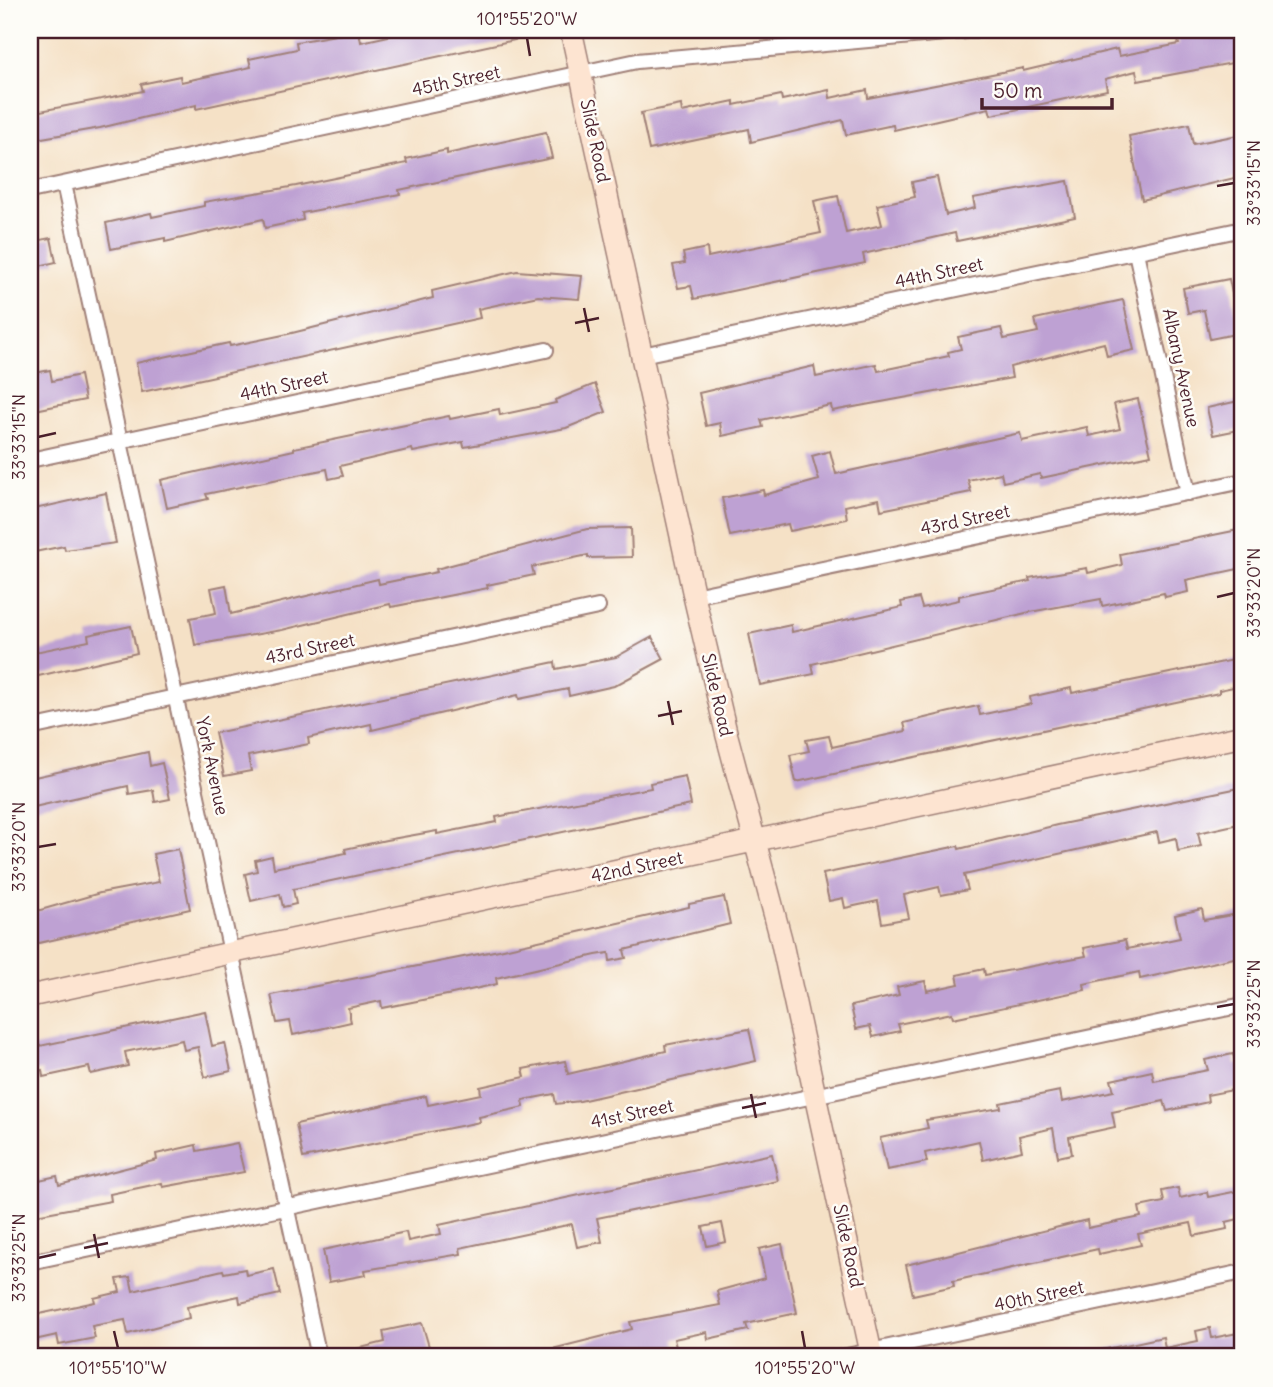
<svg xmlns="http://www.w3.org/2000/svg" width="1273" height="1387" viewBox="0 0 1273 1387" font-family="Delius,sans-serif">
<rect width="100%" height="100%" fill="#fdfcf7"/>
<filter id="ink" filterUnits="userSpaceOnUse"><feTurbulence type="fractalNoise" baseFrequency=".0143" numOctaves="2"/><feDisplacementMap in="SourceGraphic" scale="14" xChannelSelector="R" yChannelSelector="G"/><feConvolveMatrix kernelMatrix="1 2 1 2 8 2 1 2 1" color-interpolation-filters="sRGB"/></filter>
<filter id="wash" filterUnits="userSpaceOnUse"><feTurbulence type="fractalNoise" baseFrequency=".00686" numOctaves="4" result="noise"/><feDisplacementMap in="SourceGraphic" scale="28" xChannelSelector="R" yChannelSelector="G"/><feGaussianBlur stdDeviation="1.57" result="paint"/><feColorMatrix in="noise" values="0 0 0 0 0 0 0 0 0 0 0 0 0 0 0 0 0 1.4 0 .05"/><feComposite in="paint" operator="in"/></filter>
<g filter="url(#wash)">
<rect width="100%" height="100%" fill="#f5e1c6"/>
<g id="blocks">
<!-- building -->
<path fill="#bea1d3" d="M416,30h117v6l-337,73v-4l-96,23 -70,12v-27l113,-22 -2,-7 39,-8 1,6 70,-15 -2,-8 48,-10 -1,-7 63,-11 2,11z
M1206,30h37v31l-105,20 -2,-10 -31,8 2,11 -116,25 -2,-7 -95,22 -1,-5 -47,10 -3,-15 -92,22 -2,-13 -100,21 -8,-37 40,-8 1,7 52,-11v4l47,-10 1,5 47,-10 1,8 37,-8 1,8 155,-30v3l94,-22 2,7 60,-12 -2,-8z
M1189,124l4,20 50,-10v42l-101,24 -13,-64z
M546,132l6,26 -153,32 1,4 -98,19 1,7 -38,8 -2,-9 -98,23v-4l-54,11 -5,-26 45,-10 1,4 52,-11v-4l92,-16 111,-23 -1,-4 41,-9v4z
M937,177l9,38 29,-7 -2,-10 95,-17 7,36 -118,24 -2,-8 -92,21 2,9 -171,36 -3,-13 -13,2 -5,-23 12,-2 -2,-10 24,-5 1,9 113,-24 -7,-32 24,-5 8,37 36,-8 -5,-20 38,-8 -3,-15z
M51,238l5,24 -26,6v-26z
M517,271l65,5 -3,23 -41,-3 -60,13 2,9 -338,74 -6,-29 93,-20 1,3 58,-12 145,-36 -1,-7z
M1229,279l11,54 -30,6 -6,-29 -16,3 -5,-25z
M1123,300l11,50 -27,6 -3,-13 -94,24 2,11 -180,33 -1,-6 -70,15 2,7 -41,9 -2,-13 -14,3 -7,-33 115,-27 2,11 60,-13 2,7 71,-15 -1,-4 13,-3 -3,-12 43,-9 3,11 34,-7 -3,-13z
M50,370l2,11 28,-6 5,25 -50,10 -5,-36z
M595,384l11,28 -40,16 -102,19 -1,-5 -50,10 -1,-3 -72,17 3,10 -14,3 -2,-10 -121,25 2,5 -41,9 -6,-28 133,-30v-2l155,-32 1,3 49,-10 1,6 56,-12 -1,-3z
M1138,399l13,56 -110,23 -1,-4 -37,8 -2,-9 -33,7 3,12 -90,18 -2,-11 -34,7 2,13 -57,12 -2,-7 -58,12 -8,-38 41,-8 1,5 55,-15 -7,-24 18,-5 6,23 184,-41 2,8 65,-14 2,9 31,-7 -6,-25z
M1243,400v29l-30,6 -6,-27z
M106,493l10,50 -51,7 -1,-4 -34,7v-43z
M631,528l1,29 -44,1v-3l-56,12 2,8 -47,10 1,3 -97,19 -1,-3 -108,26 -87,15 -5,-27 26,-5 -5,-25 15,-3 5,29 147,-35 1,5 58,-12 -1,-3 151,-40z
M1243,529v39l-57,12 2,12 -23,5 -1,-4 -62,13 -1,-7 -71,13 -218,52 2,10 -54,11 -11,-51 42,-9 1,7 110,-25 -1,-5 18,-4 3,10 37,-8v-4l71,-15 -1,-3 58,-10 1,5 34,-8 -2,-11z
M131,626l6,27 -107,25v-25l59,-12 -1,-6z
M652,637l12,22 -50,27 -45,10 -1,-7 -49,10 -1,-4 -146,35 -1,-6 -63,14 1,6 -61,12 3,15 -27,5 -9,-43 340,-71 1,7 60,-12z
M1243,658v27l-24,5v3l-423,89 -6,-27 19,-4 -3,-11 23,-4 3,11 74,-16 -2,-8 46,-11 28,-6 2,9 51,-11 -1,-7 41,-9 1,5z
M148,752l2,14 12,-3 8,36 -15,3 -2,-12 -24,4 -1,-8 -94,21 -4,-29z
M685,776l6,29 -398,84 3,15 -13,3 -3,-13 -29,7 -6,-27 12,-3 -2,-11 17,-4 2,12 72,-15 -1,-4 41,-9 51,-9v3l60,-12 -1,-5 155,-29 -1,-5z
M1239,788l4,35 -45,10 3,13 -23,5 -2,-13 -17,4 -2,-10 -193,43 4,15 -27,5 -2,-8 -35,8 5,23 -27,5 -4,-22 -33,7 -2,-10 -14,3 -6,-27 135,-28 1,3 98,-24z
M178,849l12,60 -160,36v-32l70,-20 59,-11 -6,-28z
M724,897l6,27 -106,26 2,8 -16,3 -1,-8 -13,2 -100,23 1,6 -45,10 -70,14 -1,-7 -33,7 3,14 -58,13 -3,-14 -13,2 -6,-28 228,-45 190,-43v-3z
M1202,909l2,11 39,-7v43l-103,23 -1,-7 -55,12 1,6 -132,28 -1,-5 -54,11 2,7 -27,6 -3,-11 -14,3 -5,-23 48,-11 -2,-8 28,-6 2,10 32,-7 -2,-9 27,-6 1,6 101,-19 -2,-8 41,-8 2,9 53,-11 -5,-23z
M205,1011l7,35 13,-3 6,28 -26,6 -7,-30 -14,3 -2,-10 -57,12 3,14 -37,8 -2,-7 -46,10 -1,-7 -12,2v-24z
M749,1029l7,32 -176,40 -24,3 -2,-10 -31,6 1,7 -45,10 1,5 -177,36 -7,-34 130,-28 2,9 53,-11 -1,-7 45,-10 -2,-8 42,-8 3,13 98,-23 -1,-6z
M1233,1054l3,10 7,-1v25l-36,7 1,7 -41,9 -3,-10 -52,11 3,15 -46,10 3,17 -14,3 -5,-29 -34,8 3,15 -39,9 -4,-19 -54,12 2,9 -40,8 -7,-32 48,-10 -2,-8 75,-12 -1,-5 60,-12 2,11 52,-11 -3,-11 41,-9 2,10 54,-11 -3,-10z
M237,1143l7,29 -81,15 -1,-4 -52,11 1,7 -81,15v-34l27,-6 2,9 98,-25 -1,-6 40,-9 1,6z
M772,1154l6,27 -181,37 5,24 -25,5 -5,-23 -112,24 1,6 -96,16 1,5 -37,7 -6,-32 83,-18 2,9 33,-7 -2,-9z
M1178,1188l2,10 27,-6 1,5 35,-7v28l-17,4 1,7 -33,7 -3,-13 -53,11 3,11 -42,9 -1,-5 -145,32 1,5 -41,9 -7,-30 181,-45 1,8 53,-11 -2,-10 25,-5 -2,-11z
M722,1223l4,19 -19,4 -4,-19z
M782,1244l15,69 -51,11 2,6 -40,9 -1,-7 -33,7 2,8 -39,9 -93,1v-6l88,-22 -2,-7 90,-17 -3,-14 48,-13 -6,-29z
M245,1269l1,6 28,-6 6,25 -40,9 -1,-7 -52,11 2,11 -61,16 -3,-14 -33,6 3,12 -36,7 -2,-10 -27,6v-25l65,-14 -1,-4 26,-6 -3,-13 13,-2 3,14 90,-21 1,3z
M422,1323l10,34h-87l-1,-5 41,-10 -2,-11z
M1210,1328l2,10 31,-6v25h-145l-1,-6 66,-14 2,11 33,-7 -2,-10z"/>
</g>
</g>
<g filter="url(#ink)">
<use href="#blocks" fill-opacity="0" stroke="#a08078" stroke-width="2"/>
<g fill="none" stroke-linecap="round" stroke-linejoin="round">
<!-- street casing -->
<g stroke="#a08078" stroke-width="18">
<path id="street" d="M64,184l255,1173
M30,191l607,-130 341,-31
M1136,252l52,241
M642,355l601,-126
M30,460l516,-110
M694,596l549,-115
M30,728l568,-121
M30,1262l1213,-257
M842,1357l401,-85"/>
</g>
<!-- secondary casing -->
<g stroke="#a08078" stroke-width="24">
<path id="secondary" d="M571,30l123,566 33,140 54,203 91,418
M30,996l1213,-260"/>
</g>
<!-- street -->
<use href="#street" stroke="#fff" stroke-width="14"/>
<!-- secondary -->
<use href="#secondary" stroke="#fde4d1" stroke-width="21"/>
</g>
</g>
<!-- ticks -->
<path fill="none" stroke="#4a1f2b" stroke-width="2.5" d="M527,38l3,18M1217,186l17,-3M584,308l5,24M575,323l24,-5M38,437l18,-4M1217,597l17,-4M668,701l5,24M658,716l24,-5M38,847l18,-3M1217,1007l17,-3M751,1094l5,24M742,1108l24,-5M94,1234l5,24M84,1248l24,-5M38,1258l18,-4M114,1331l4,17M802,1331l3,17"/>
<g text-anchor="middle" stroke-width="5" stroke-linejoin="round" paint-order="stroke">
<!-- street labels -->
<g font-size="18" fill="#4a1f2b" stroke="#fdfcf7">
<text transform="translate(456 81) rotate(-12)" y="6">45th Street</text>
<text transform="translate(595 141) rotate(78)" y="6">Slide Road</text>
<text transform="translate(939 273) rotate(-12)" y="6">44th Street</text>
<text transform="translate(1181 368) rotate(78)" y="6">Albany Avenue</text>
<text transform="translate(284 386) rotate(-12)" y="6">44th Street</text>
<text transform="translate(965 520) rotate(-12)" y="6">43rd Street</text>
<text transform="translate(310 649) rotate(-12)" y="6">43rd Street</text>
<text transform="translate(717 695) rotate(77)" y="6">Slide Road</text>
<text transform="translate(212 766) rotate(78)" y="6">York Avenue</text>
<text transform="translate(637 867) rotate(-12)" y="6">42nd Street</text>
<text transform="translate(632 1114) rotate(-12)" y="6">41st Street</text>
<text transform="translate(848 1246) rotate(78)" y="6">Slide Road</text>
<text transform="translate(1039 1296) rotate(-12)" y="6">40th Street</text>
</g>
</g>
<!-- margin -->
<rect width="1273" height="1387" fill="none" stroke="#fdfcf7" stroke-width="77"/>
<!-- scale -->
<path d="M982 98v10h130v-10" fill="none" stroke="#4a1f2b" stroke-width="3.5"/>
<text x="993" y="98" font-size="21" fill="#4a1f2b" stroke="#fdfcf7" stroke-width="5" paint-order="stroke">50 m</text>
<rect x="38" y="38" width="1196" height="1310" fill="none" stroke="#4a1f2b" stroke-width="2.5"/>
<g font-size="18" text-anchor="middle" fill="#4a1f2b">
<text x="527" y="25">101°55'20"W</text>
<text transform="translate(1254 183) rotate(-90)" y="6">33°33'15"N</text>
<text transform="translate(19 437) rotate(-90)" y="6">33°33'15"N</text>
<text transform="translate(1254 593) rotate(-90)" y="6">33°33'20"N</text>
<text transform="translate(19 847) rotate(-90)" y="6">33°33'20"N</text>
<text transform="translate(1254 1004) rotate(-90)" y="6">33°33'25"N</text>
<text transform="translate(19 1258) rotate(-90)" y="6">33°33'25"N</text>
<text x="118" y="1374">101°55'10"W</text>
<text x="805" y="1374">101°55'20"W</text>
</g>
</svg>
